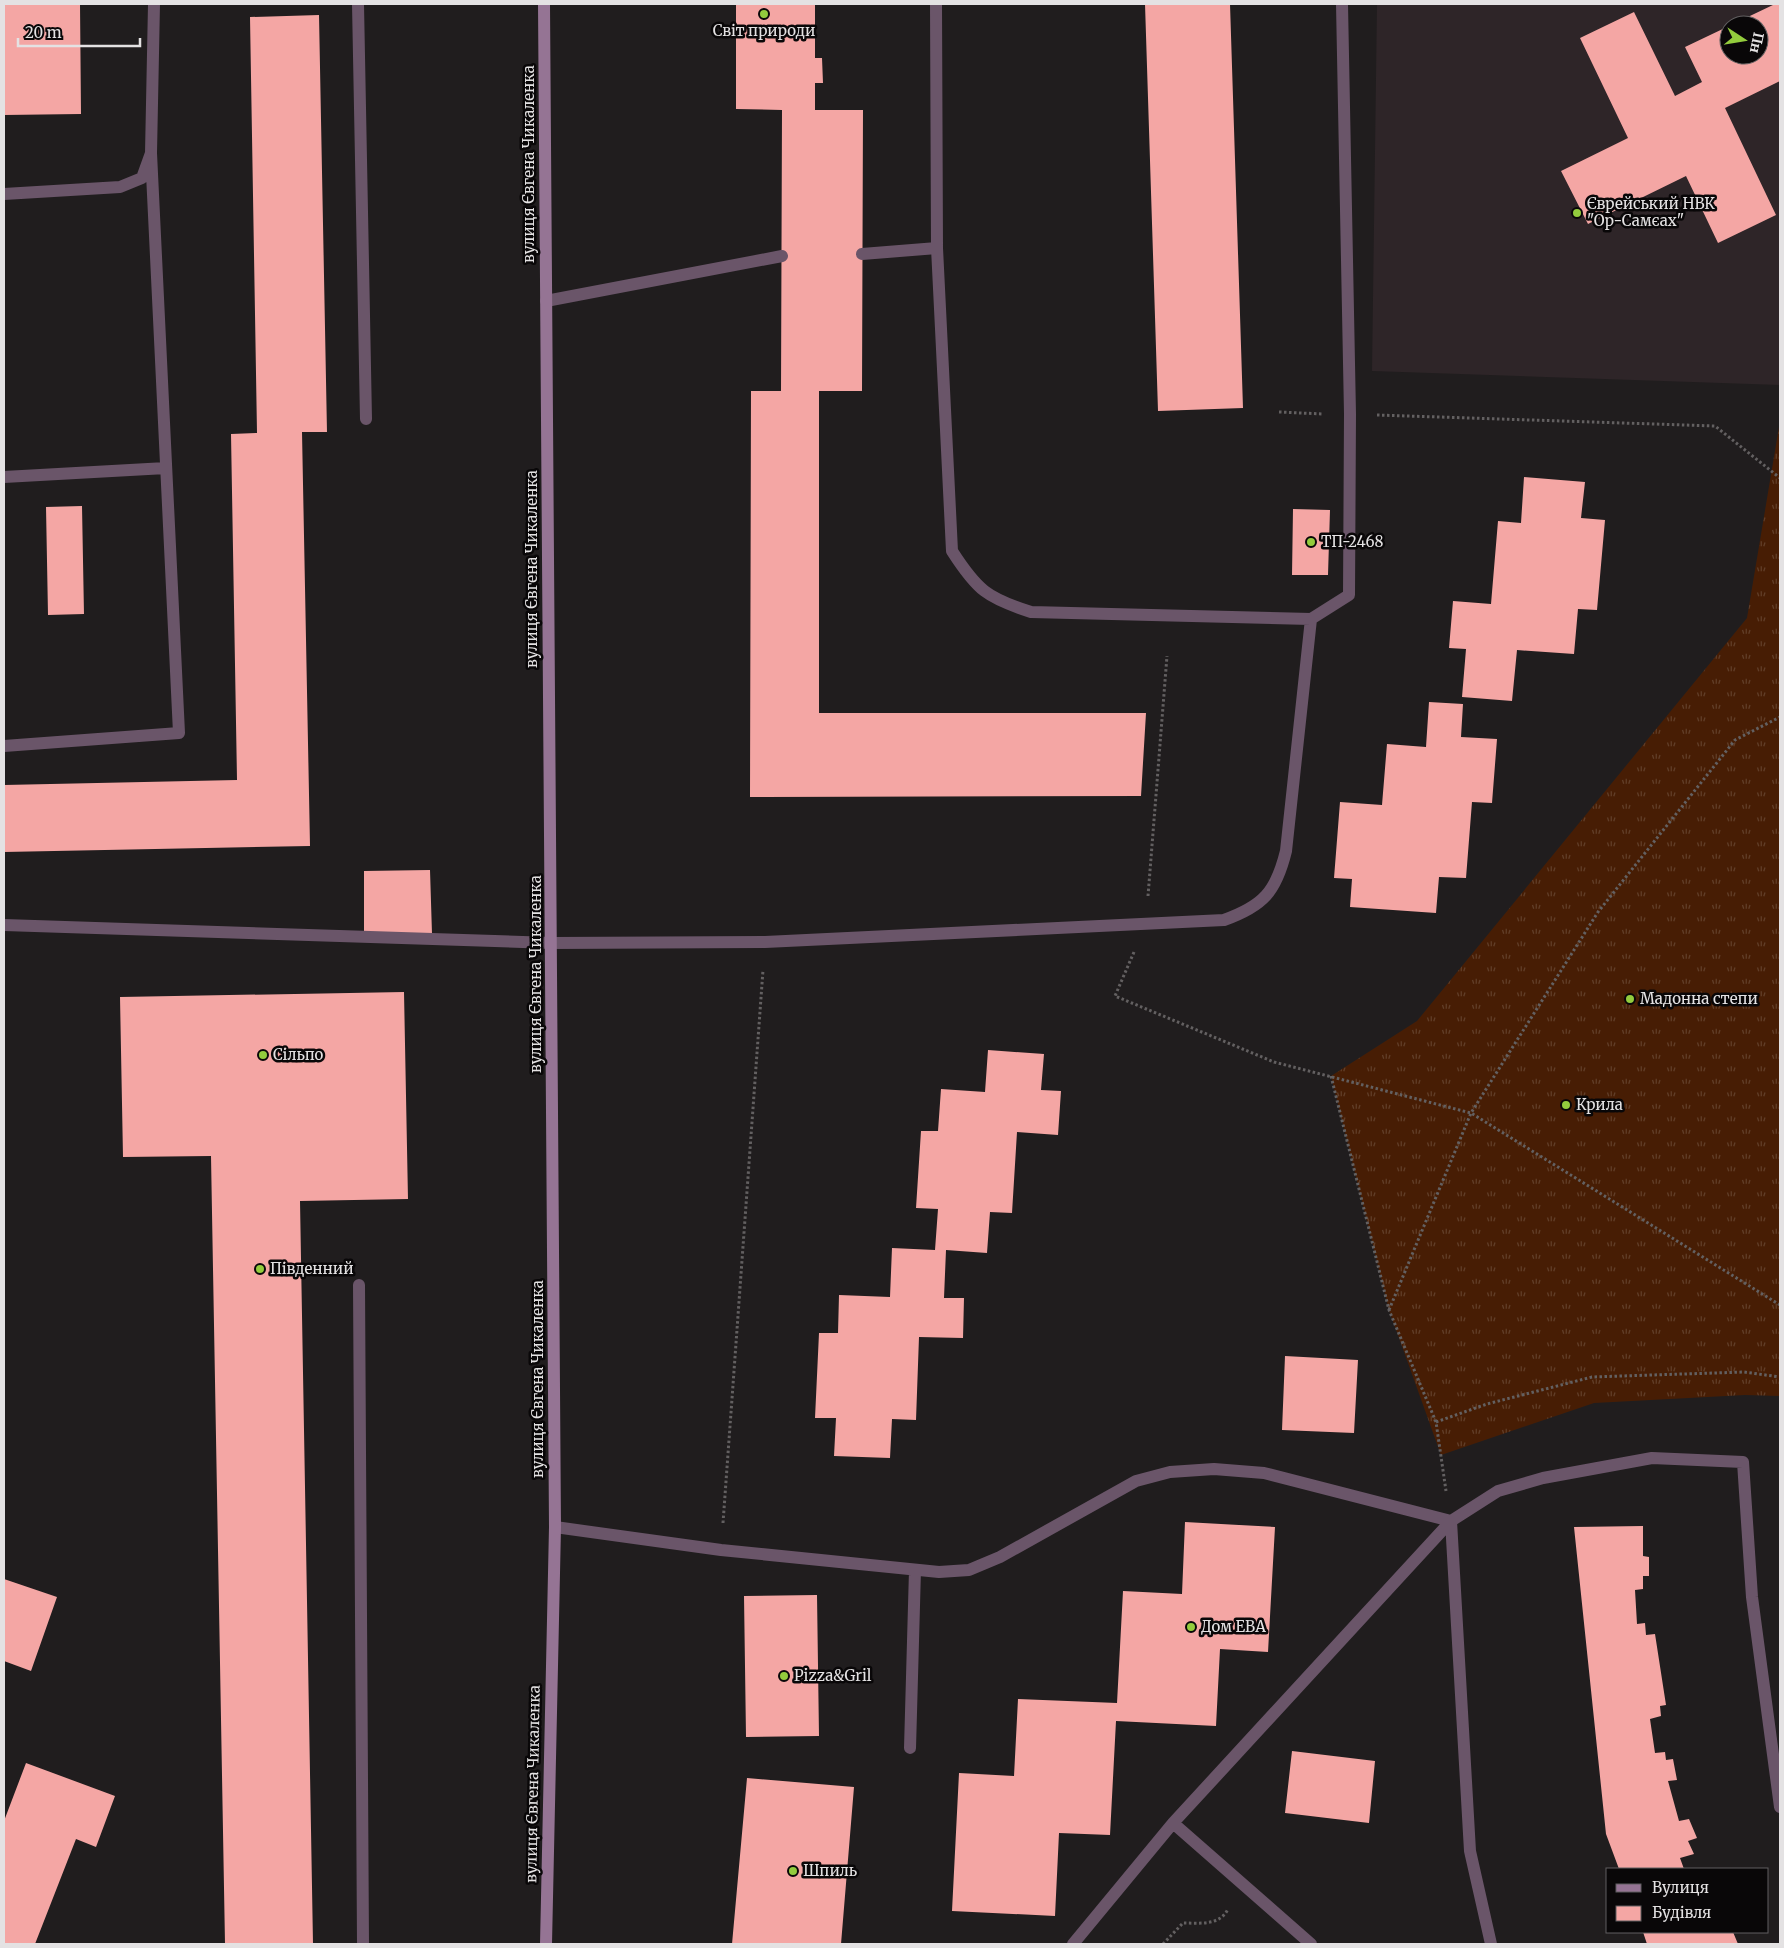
<svg xmlns="http://www.w3.org/2000/svg" width="1784" height="1948" viewBox="0 0 1784 1948" font-family="Merriweather,serif">
<defs>
<pattern id="grass-tufts" width="24" height="20" patternUnits="userSpaceOnUse" patternTransform="scale(1.25)"><rect width="24" height="20" fill="#471d04"/><path d="M3 7l-1-3M5 7V3M7 7l1-3M15 17l-1-3M17 17v-4M19 17l1-3" fill="none" stroke="#613e28"/></pattern>
</defs>
<rect width="100%" height="100%" fill="#201d1e"/>
<!-- built -->
<path fill="#2e2528" fill-rule="evenodd" d="M1377,4h403v381l-408,-14zM1729,25h30v30h-30z"/>
<!-- grass -->
<path fill="url(#grass-tufts)" d="M1780,421v975l-35,-1 -151,8 -153,52 -52,-145 -58,-234 86,-55 330,-403z"/>
<!-- building -->
<path fill="#f4a6a4" d="M4,4h76l1,110 -77,1z
M736,4h79v54h7l1,25h-8v27h48l-1,281h-43v322h327l-5,83 -391,1 1,-406h30l1,-281 -46,-1z
M1145,4h85l13,404 -85,3z
M1775,4h5v77l-55,27 51,107 -58,28 -32,-67 -98,48 -27,-53 67,-33 -48,-100 54,-26 41,84 27,-14 -17,-35 44,-21v29h30v-30h-28z
M319,15l8,417h-25l8,414 -306,6v-67l233,-5 -6,-346 26,-1 -7,-416z
M1524,477l61,5 -4,36 24,2 -8,90 -19,-1 -4,45 -57,-4 -5,51 -50,-4 4,-48 -17,-1 4,-47 38,3 7,-83 23,2z
M82,506l2,108 -36,1 -2,-108z
M1293,509l37,1 -2,65h-36z
M1429,702l34,2 -2,33 36,2 -5,64 -20,-1 -6,76 -27,-1 -3,36 -86,-6 2,-28 -18,-1 6,-76 42,3 5,-61 39,3z
M430,870l2,64 -68,2v-65z
M404,992l4,207 -108,2 13,743h-88l-14,-788 -88,1 -3,-160z
M988,1050l56,4 -3,36 20,1 -3,44 -41,-3 -5,81 -22,-1 -3,41 -41,-3 -2,48h20l-1,40 -44,-1 -3,83 -24,-1 -2,39 -56,-2 2,-38h-21l4,-85h19l1,-38 51,2 2,-49 43,2 3,-41 -22,-1 5,-77h17l3,-42 44,3z
M1285,1356l73,4 -4,73 -72,-3z
M1185,1522l90,5 -7,125 -48,-3 -4,77 -100,-5 -6,114 -51,-2 -4,83 -103,-5 7,-138 55,3 4,-77 99,4 6,-112 59,3z
M1643,1526v30l6,1v19h-6v13l-8,1 2,34 8,-1 1,12 9,-1 11,71 -6,1 1,10 -11,3 5,34 10,-1 1,8 7,-1 4,21 -9,1 11,40 10,-2 8,19 -9,3 6,13 -14,4 4,11h-65l-13,-35 -32,-307z
M4,1579l53,18 -26,74 -27,-10z
M817,1595l2,141 -73,1 -2,-141z
M1292,1751l83,10 -6,62 -84,-10z
M26,1763l89,33 -19,51 -20,-8 -41,105h-31v-123z
M747,1778l107,9 -13,157h-109z
M1643,1932h90l5,12h-91z"/>
<g fill="none" stroke-linecap="round" stroke-linejoin="round">
<!-- path -->
<path stroke="#636061" stroke-width="3" stroke-dasharray="2.5 2.5" stroke-linecap="butt" d="M1279,412l44,2
M1377,415l338,11 65,52
M1148,896l19,-240
M1134,952l-19,44 159,66 197,51 309,192
M1331,1076l58,234 47,112 10,69
M1389,1310l82,-197 127,-201 137,-172 45,-23
M1436,1422l51,-18 105,-27 152,-5 36,5
M723,1523l40,-553
M1163,1944l20,-21c16,0 37,3 45,-14"/>
<!-- lane -->
<path stroke="#6a5569" stroke-width="12" d="M358,4l8,415
M936,4l1,244 15,303c25,39 35,47 79,61l280,7 38,-24 1,-181 -8,-410
M4,194l116,-7 22,-9 9,-25 3,-149
M862,254l75,-6
M546,301l236,-45
M4,477l162,-9
M4,746l175,-13 -28,-580
M4,925l548,18 213,-1 459,-22c39,-14 52,-28 62,-69l25,-232
M359,1285l4,659
M1451,1521l19,330 21,93
M555,1527l166,23 218,22 30,-2 31,-13 136,-76 34,-9 44,-3 50,4 187,48
M910,1748l5,-178
M1173,1823l138,121
M1073,1944l100,-121 278,-302 47,-30 45,-13 109,-20 91,4 9,135 28,210"/>
<!-- secondary -->
<path stroke="#957494" stroke-width="12" d="M544,4l11,1523 -9,417"/>
</g>
<!-- markers -->
<g fill="#93cc3d" stroke="#090708" stroke-width="2">
<circle cx="764" cy="14" r="5"/>
<circle cx="1577" cy="213" r="5"/>
<circle cx="1311" cy="542" r="5"/>
<circle cx="1630" cy="999" r="5"/>
<circle cx="263" cy="1055" r="5"/>
<circle cx="1566" cy="1105" r="5"/>
<circle cx="260" cy="1269" r="5"/>
<circle cx="1191" cy="1627" r="5"/>
<circle cx="784" cy="1676" r="5"/>
<circle cx="793" cy="1871" r="5"/>
</g>
<g text-anchor="middle" stroke-width="5" stroke-linejoin="round" paint-order="stroke">
<!-- poi labels -->
<g font-size="15" fill="#e4e2e3" stroke="#090708" text-anchor="start">
<text x="764" y="36" text-anchor="middle">Світ природи</text>
<text x="1587" y="209">Єврейський НВК<tspan x="1587" dy="17">"Ор-Самєах"</tspan></text>
<text x="1321" y="547">ТП-2468</text>
<text x="1640" y="1004">Мадонна степи</text>
<text x="273" y="1060">Сільпо</text>
<text x="1576" y="1110">Крила</text>
<text x="270" y="1274">Південний</text>
<text x="1201" y="1632">Дом ЕВА</text>
<text x="794" y="1681">Pizza&amp;Gril</text>
<text x="803" y="1876">Шпиль</text>
</g>
<!-- street labels -->
<g font-size="15" fill="#e4e2e3" stroke="#090708">
<text transform="translate(529 164) rotate(-90)" y="5">вулиця Євгена Чикаленка</text>
<text transform="translate(532 569) rotate(-90)" y="5">вулиця Євгена Чикаленка</text>
<text transform="translate(536 974) rotate(-90)" y="5">вулиця Євгена Чикаленка</text>
<text transform="translate(538 1379) rotate(-90)" y="5">вулиця Євгена Чикаленка</text>
<text transform="translate(533 1784) rotate(-89)" y="5">вулиця Євгена Чикаленка</text>
</g>
</g>
<!-- border -->
<rect width="1784" height="1948" fill="none" stroke="#e4e2e3" stroke-width="10"/>
<!-- legend -->
<rect x="1606" y="1868" width="162" height="65" fill="#090708" stroke="#615f60"/>
<rect x="1616" y="1884" width="25" height="8" fill="#957494" stroke="#615f60"/>
<text x="1652" y="1893" font-size="15" fill="#e4e2e3">Вулиця</text>
<rect x="1616" y="1906" width="25" height="15" fill="#f4a6a4" stroke="#615f60"/>
<text x="1652" y="1918" font-size="15" fill="#e4e2e3">Будівля</text>
<!-- north arrow -->
<g transform="translate(1744 40) rotate(102)"><circle r="24" fill="#090708" stroke="#615f60"/>
<path d="M0-4L9 19L0 12L-9 19Z" fill="#93cc3d"/>
<text y="-8" font-size="14" font-weight="bold" text-anchor="middle" fill="#e4e2e3">Пн</text>
</g>
<!-- scale -->
<path d="M18 38v8h122v-8" fill="none" stroke="#e4e2e3" stroke-width="2.5"/>
<text x="25" y="38" font-size="15" fill="#e4e2e3" stroke="#090708" stroke-width="4" paint-order="stroke">20 m</text>
</svg>
